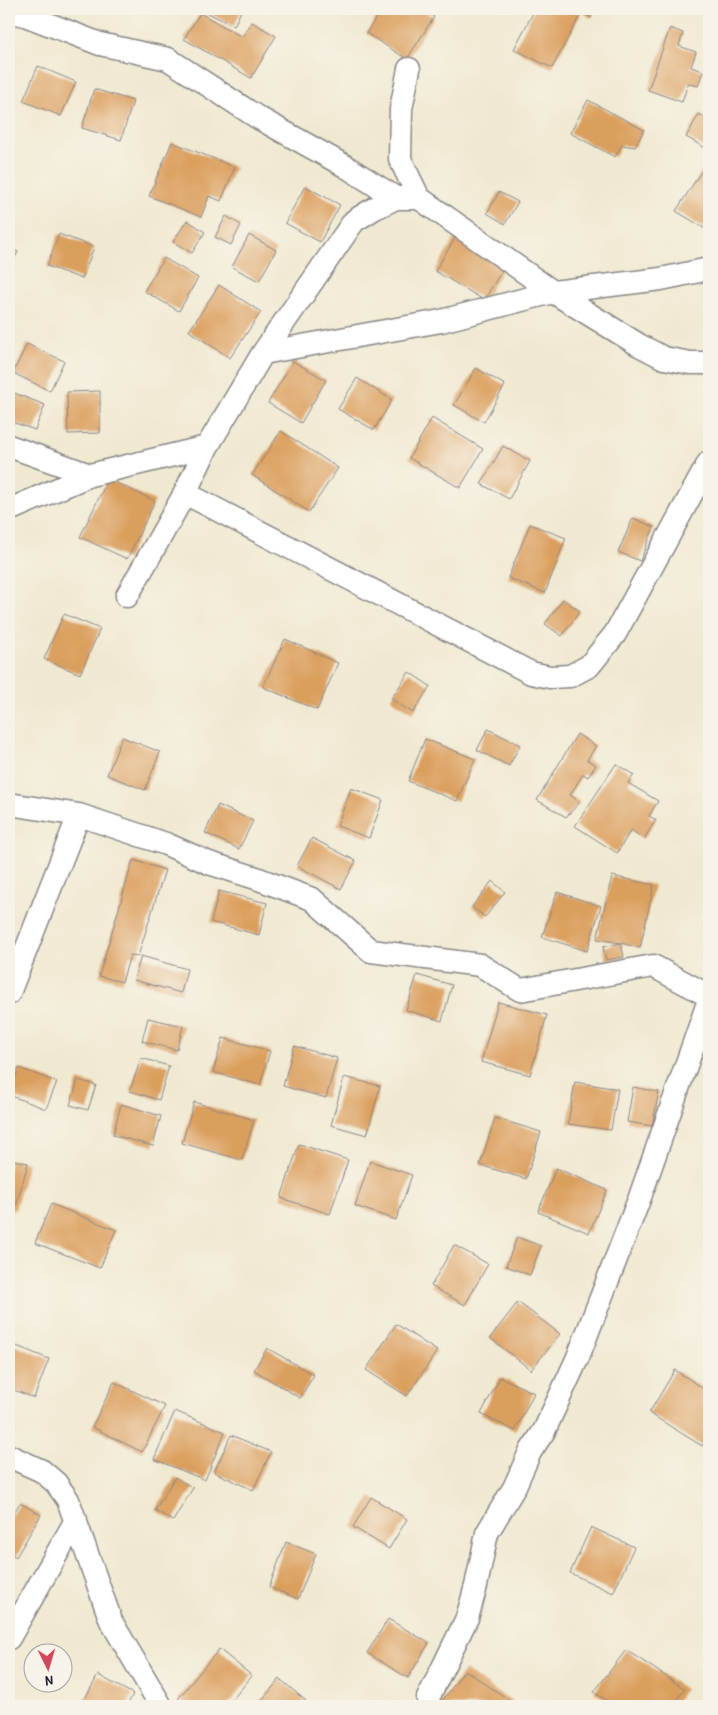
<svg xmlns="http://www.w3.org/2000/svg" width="718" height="1715" viewBox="0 0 718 1715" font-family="'Patrick Hand',sans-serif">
<rect width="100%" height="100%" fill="#f7f3e8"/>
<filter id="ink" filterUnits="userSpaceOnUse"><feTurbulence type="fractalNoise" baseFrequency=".02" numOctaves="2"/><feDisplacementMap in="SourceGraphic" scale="10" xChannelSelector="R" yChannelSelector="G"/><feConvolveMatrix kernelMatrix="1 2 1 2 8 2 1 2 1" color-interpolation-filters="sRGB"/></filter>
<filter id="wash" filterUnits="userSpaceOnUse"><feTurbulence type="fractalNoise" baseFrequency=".0096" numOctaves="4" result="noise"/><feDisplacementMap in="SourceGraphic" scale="20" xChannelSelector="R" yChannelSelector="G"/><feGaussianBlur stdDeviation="1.12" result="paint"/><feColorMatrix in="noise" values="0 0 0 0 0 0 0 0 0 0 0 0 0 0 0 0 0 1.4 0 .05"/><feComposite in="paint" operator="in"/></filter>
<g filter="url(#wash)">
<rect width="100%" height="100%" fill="#f0e9d1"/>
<g id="blocks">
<!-- building -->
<path fill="#db9f5d" d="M200,9h42l-8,17z
M382,9h39l13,8 -27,42 -41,-26z
M535,9h36l10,5 -29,54 -38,-19z
M577,9h19l-5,9z
M200,13l42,24 10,-15 24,14 -25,42 -67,-39z
M670,28l13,5 -4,13 17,6 -5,15 12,4 -5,15 -10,-3 -6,19 -34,-12z
M38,66l38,16 -15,34 -38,-15z
M94,89l39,12 -12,39 -39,-12z
M588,100l56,30 -9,17 -13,-2 -7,12 -45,-24z
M699,114l10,6v30l-23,-13z
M172,142l63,25 -14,34 -12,-5 -8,21 -52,-21z
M706,164l3,2v65l-33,-20z
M305,186l35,19 -20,37 -35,-19z
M499,192l19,10 -13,22 -18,-11z
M226,216l15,9 -10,20 -16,-8z
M187,220l18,12 -13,21 -19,-11z
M59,234l35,13 -12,32 -35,-13z
M249,235l27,15 -17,31 -27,-14z
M457,235l49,29 -22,36 -49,-29z
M9,248l9,4 -9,17z
M164,258l34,20 -19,33 -35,-20z
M219,285l42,27 -31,46 -41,-27z
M27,344l37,17 -14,30 -37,-18z
M293,361l33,19 -25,43 -33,-20z
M476,368l29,17 -21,37 -30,-17z
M357,378l35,22 -18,30 -36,-21z
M9,391l36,14 -10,25 -26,-9z
M100,391v42l-32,1 -1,-42z
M432,418l51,31 -23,39 -51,-30z
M281,431l57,37 -29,44 -57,-37z
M503,446l27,15 -21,38 -28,-15z
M108,479l47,22 -28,58 -47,-22z
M633,518l21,9 -14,34 -22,-9z
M530,524l36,14 -21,55 -37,-15z
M563,599l17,12 -18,25 -17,-12z
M64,614l36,15 -20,45 -36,-15z
M285,639l53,24 -21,47 -54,-23z
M409,672l21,14 -17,27 -22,-14z
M488,729l32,16 -11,21 -32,-16z
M577,734l19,12 -9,14 9,5 -8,12 -5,-3 -13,21 10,7 -14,15 -29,-17z
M122,737l38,15 -15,38 -38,-15z
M425,739l50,20 -18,42 -49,-20z
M616,764l18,11 -6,8 30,18 -9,15 7,4 -12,19 -13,-9 -14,23 -42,-27z
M351,788l32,12 -14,38 -32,-12z
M218,805l35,16 -14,28 -34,-16z
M312,838l44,23 -15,28 -44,-23z
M133,860l32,10 -27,86 -8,-1 -8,27 -23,-6z
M612,876l42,9 -14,63 -19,-5 -24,-4z
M492,881l13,11 -20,25 -13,-10z
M219,891l48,12 -8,32 -48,-13z
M557,892l44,14 -14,45 -45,-14z
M621,943l3,14 -18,3 -3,-13z
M141,956l46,13 -6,24 -47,-13z
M417,975l35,10 -10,36 -36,-11z
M498,1002l49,13 -17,60 -49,-13z
M148,1018l35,8 -6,24 -35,-9z
M223,1038l47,13 -10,34 -47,-13z
M294,1046l43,12 -11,40 -43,-12z
M141,1058l28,8 -10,34 -29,-9z
M19,1068l38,14 -11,27 -37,-14z
M344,1077l36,9 -13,49 -36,-10z
M78,1080l18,5 -8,25 -18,-5z
M575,1082l43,7 -7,41 -43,-6z
M633,1087l26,5 -7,34 -25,-4z
M194,1102l60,18 -12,40 -60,-17z
M121,1104l40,12 -8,30 -40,-11z
M495,1118l46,14 -15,47 -46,-14z
M299,1144l49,16 -18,54 -49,-16z
M9,1159l19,4 -13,47 -6,-1z
M370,1161l42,14 -16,45 -41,-14z
M556,1168l51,22 -18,43 -51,-21z
M51,1204l65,26 -16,38 -65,-25z
M517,1237l24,9 -11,29 -24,-9z
M454,1245l34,19 -23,41 -34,-19z
M518,1302l42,32 -29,36 -41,-32z
M396,1324l41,27 -30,45 -41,-26z
M9,1343l40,16 -15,39 -25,-10z
M267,1348l47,27 -14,23 -46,-28z
M675,1370l34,22v42l-7,12 -53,-33z
M500,1377l34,16 -19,38 -34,-17z
M114,1382l51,24 -23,46 -50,-25z
M175,1411l50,21 -20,48 -51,-21z
M231,1435l40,17 -18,38 -39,-18z
M175,1477l18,11 -20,33 -18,-11z
M371,1497l36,22 -18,30 -36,-22z
M20,1503l21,12 -25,42 -7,-4v-32z
M591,1527l43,20 -21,46 -43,-20z
M286,1542l30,12 -18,45 -29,-12z
M388,1619l41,24 -21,35 -41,-25z
M219,1649l33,27 -25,30h-40l-9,-7z
M626,1650l59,39 -13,17h-57l-21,-14z
M465,1670l53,36h-78l-1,-1z
M98,1675l35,19 -6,12h-42l-3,-2z
M280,1679l26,22 -5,5h-37l-5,-3z"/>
</g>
</g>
<g filter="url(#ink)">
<use href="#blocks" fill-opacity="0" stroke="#898686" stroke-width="1"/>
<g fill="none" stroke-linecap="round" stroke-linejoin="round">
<!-- street casing -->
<g stroke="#898686" stroke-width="25">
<path id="street" d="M9,12l16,3 75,29 68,15 89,58 88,49 51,32
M409,69l-8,40 -1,50 19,39
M263,353l178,-32 112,-29 108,-13 48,-10
M9,446l81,29
M185,493l346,180 19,4 20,-1 19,-10 26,-32 94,-172
M9,510l81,-35 117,-28
M127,596l58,-103 22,-46 56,-94 91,-132 21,-13 21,-10h23l134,94 86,53 25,13 26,5h19
M9,804l70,11 87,29 43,19 47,15 56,21 59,52 109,14 40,25 133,-24 56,30
M9,993l70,-178
M9,1456l33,15 14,12 12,17 43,121 50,85
M9,1638l67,-118
M428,1706v-8l39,-80 9,-32 11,-53 27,-45 16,-36 14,-21 34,-74 62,-160 69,-197"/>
</g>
<!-- street -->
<use href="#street" stroke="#fff" stroke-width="22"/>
</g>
</g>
<!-- margin -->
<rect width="718" height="1715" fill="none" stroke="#f7f3e8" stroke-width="30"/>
<!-- north arrow -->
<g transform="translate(48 1668) rotate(175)"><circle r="24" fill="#f7f3e8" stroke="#a29fa3"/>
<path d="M0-4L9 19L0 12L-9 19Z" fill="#d1495b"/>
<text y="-8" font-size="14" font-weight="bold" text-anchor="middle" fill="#22223b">N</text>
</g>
</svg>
